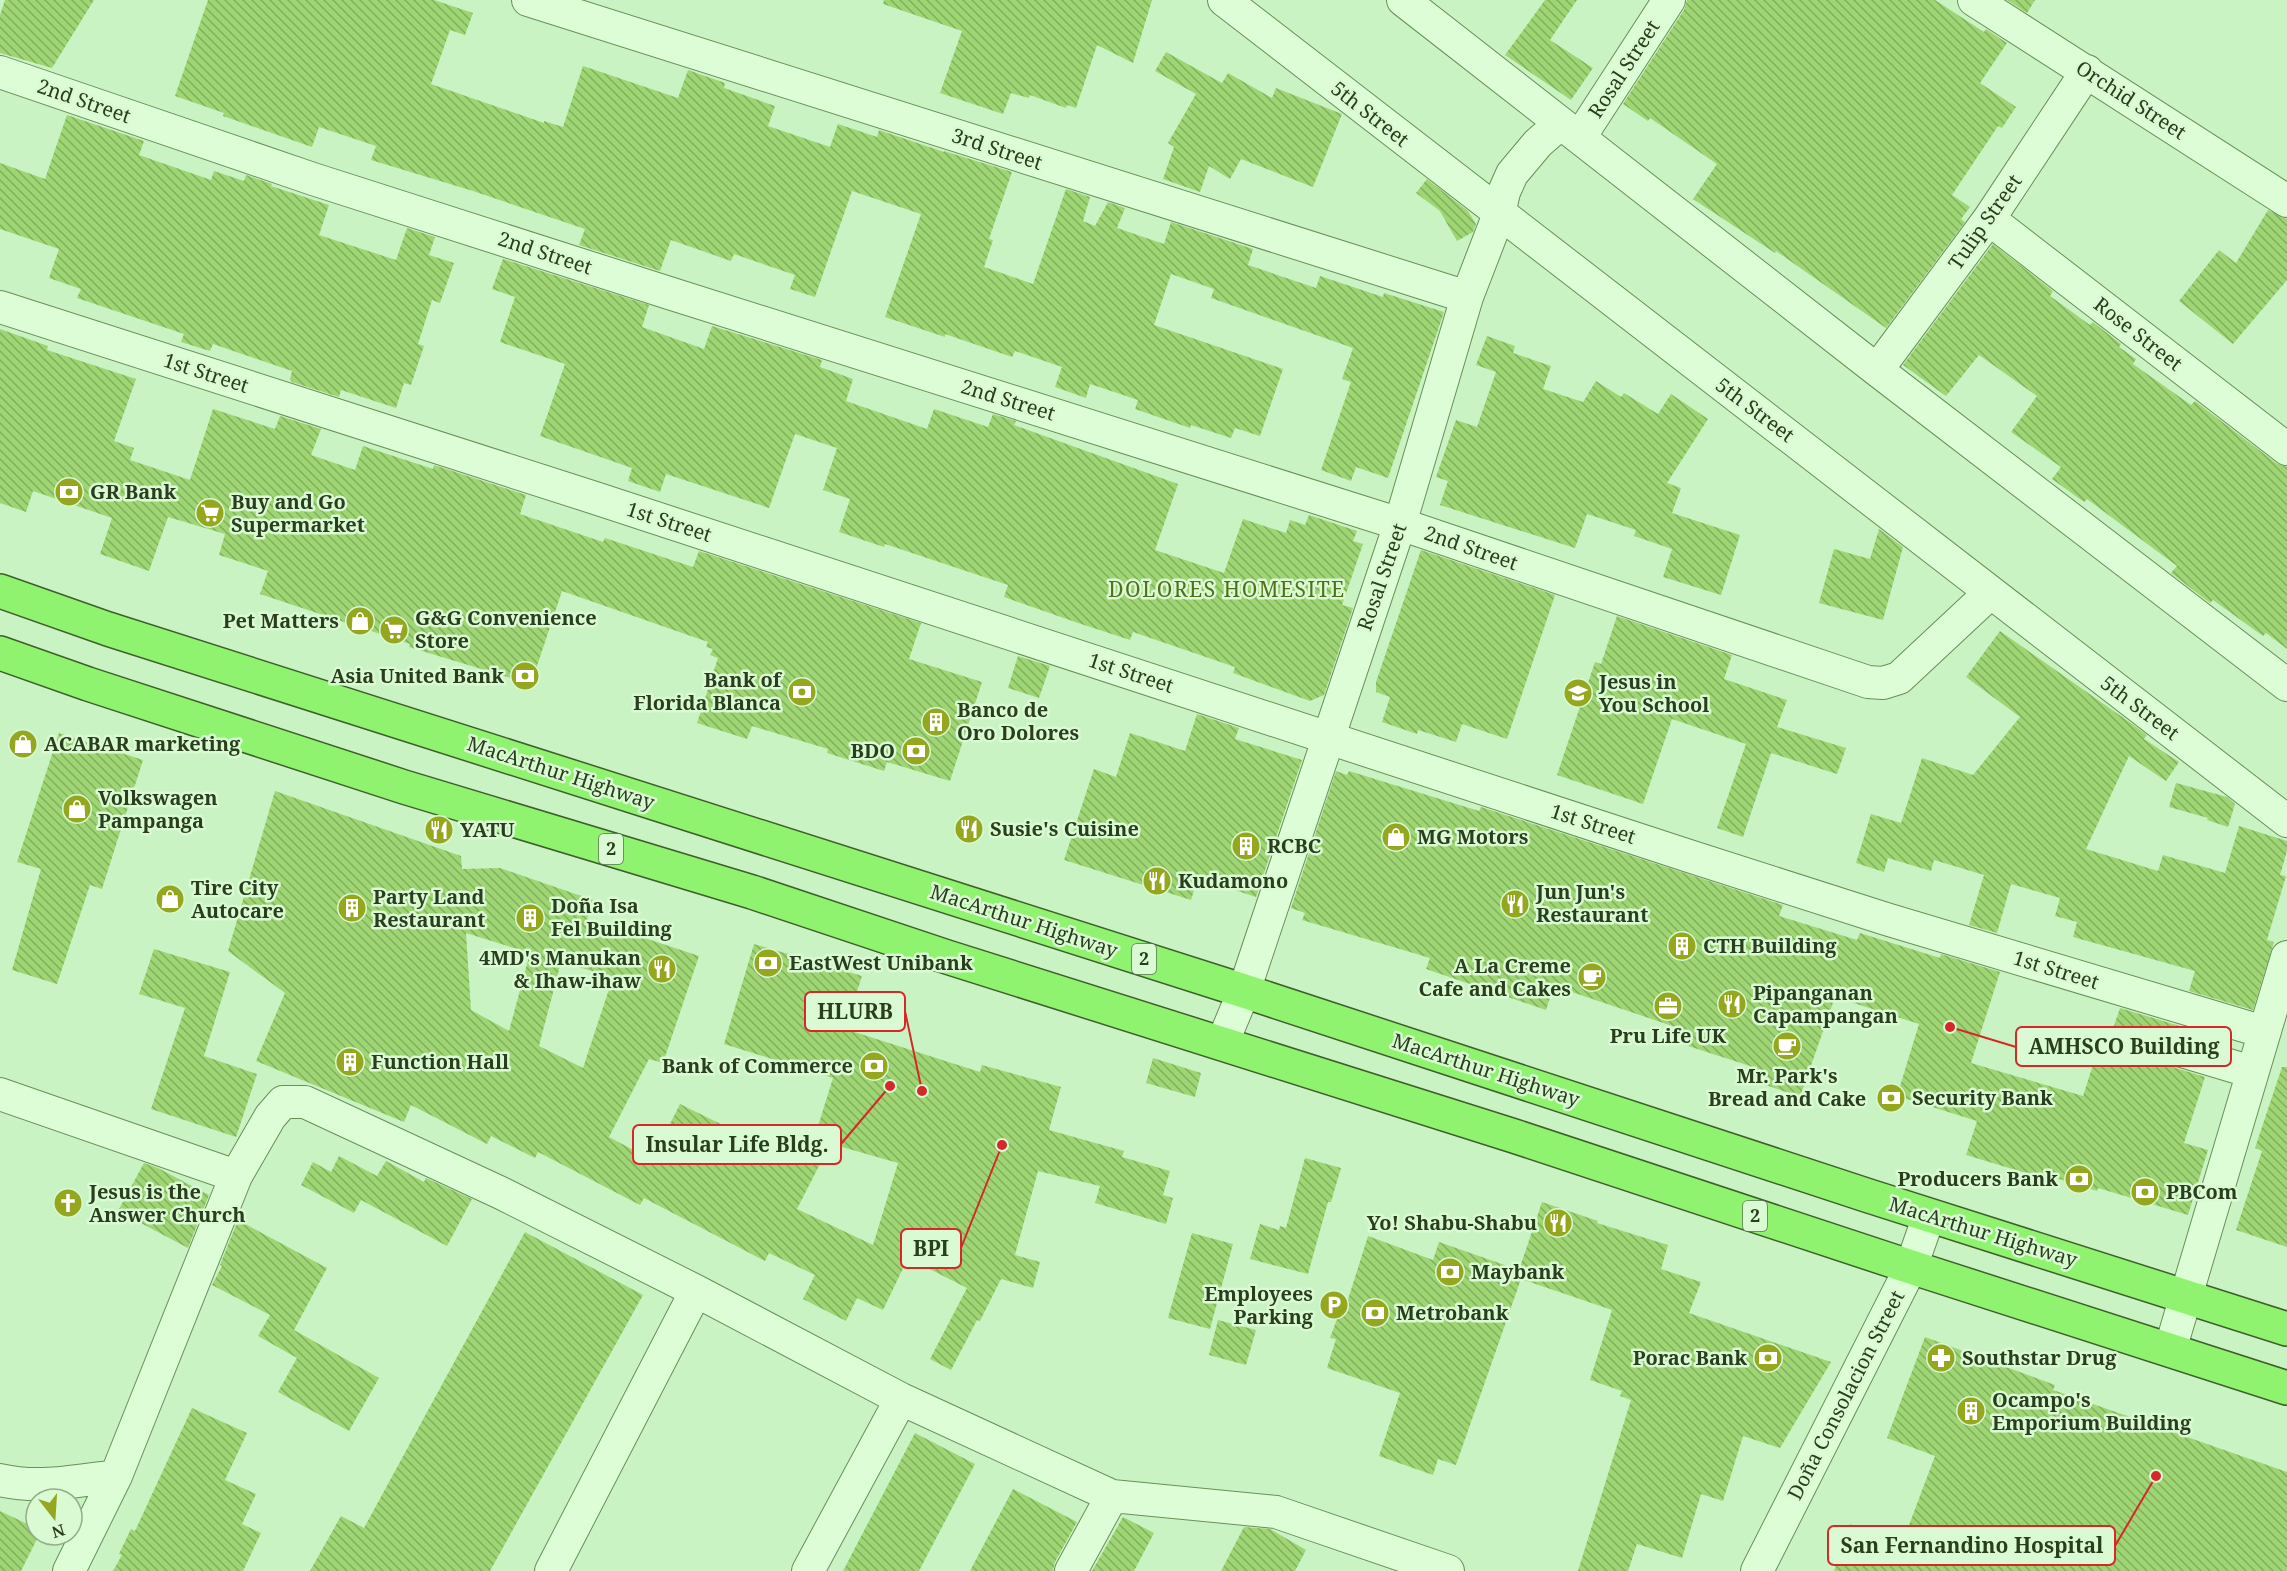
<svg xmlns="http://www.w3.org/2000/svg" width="2287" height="1571" viewBox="0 0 2287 1571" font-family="'Noto Serif',serif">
<defs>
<pattern id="building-back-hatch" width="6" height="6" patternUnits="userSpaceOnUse" patternTransform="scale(1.5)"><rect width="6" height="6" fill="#9fd674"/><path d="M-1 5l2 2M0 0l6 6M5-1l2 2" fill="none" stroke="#82af5f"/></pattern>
</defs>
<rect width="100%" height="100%" fill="#caf3c3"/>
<!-- building -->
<path fill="url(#building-back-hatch)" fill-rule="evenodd" d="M5,0h89l-42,68 -52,-15v-38z
M208,0h226l39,13 -8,22 -15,-5 -19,54 113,39v-2l19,6 20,-61 95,32 10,-28 37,13 -1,5 51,18 -7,20 62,21 8,-23 39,13 2,-7 65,22v-1l68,21 -23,67 4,1 -9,27 49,17 33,-95 24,8 -7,24 12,5 13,-24 17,6 -8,20 47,16 7,-22 82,27 -5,16 68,23 4,-12 63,21 1,-4 60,19 -56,166 -32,-11 -5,14 -30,-11 30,-88 -9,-3 11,-31 -142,-50 3,-9 -43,-15 -17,51 129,44 -23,67 -25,-8 -4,10 -40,-13 -1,3 -55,-19 3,-9 -48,-16 -4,14 -31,-11 7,-20 -47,-16 -3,6 -67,-23v3l-60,-20 36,-103 -69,-23 -37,106 -25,-8 5,-14 -61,-21 -3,7 -60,-21 -11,31 -81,-26 6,-16 -112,-38 -102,-31 5,-14 -57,-19 -7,20 -89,-31 1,-3 -49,-17z
M884,0h268l-19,63 -36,-18 -21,63 -9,-3 -1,3 -36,-13 -1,3 -18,-5 -8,21 -63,-21 22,-62 -79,-27z
M1545,0h32l-27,40 43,28 -22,32 -66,-45z
M1687,0h248l49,32 2,-3 21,14 -27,40 36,24 -14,21 -4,-2 -46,69 18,12 -9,12 4,3 -79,106 -110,-77 -1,2 -82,-54 24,-35 -67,-46 -2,3 -25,-17 61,-94z
M2007,0h28l-8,13z
M1166,52l56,31 6,-10 44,25 4,-10 66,26 -29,73 -72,-28 -11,20 -21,-13 -9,26 -37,-13 11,-32 -6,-4 28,-49 -41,-23z
M67,115l77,26 -5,14 72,25 3,-9 30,10 2,-6 26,9 -1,2 58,19 -10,30 77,25 11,-32 28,9 -6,18 25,8 -14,40 -8,-3 -14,44 6,2 -13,39 -7,-2 -8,25 -55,-18 -2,7 -47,-15 -2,-3 2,-8 -79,-27 -3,7 -29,-9 3,-8 -107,-36 4,-9 -32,-11 10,-29 -59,-20v-66l45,16z
M1427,179l41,32 8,13 -3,8 -16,9 -17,-30 -24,-18z
M2268,210l19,9v61l-54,64 -54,-43 40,-51 17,13z
M1993,244l60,47 -3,5 40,29 3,-3 28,22 -2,3 17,12 -3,5 58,41 4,-4 81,62 11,4v182l-21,-16 -3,3 -50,-36 -3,3 -39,-30 6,-7 -90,-67 -3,3 -32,-23 9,-12 -50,-35 26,-36 -58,-41 -33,41 -43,-31z
M503,259l146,46 -7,22 62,22 8,-23 110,34 -2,7 33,12 -7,22 81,28 7,-20 54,18 5,-13 23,7 -2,4 164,59 -23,66 69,23 19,-54 43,14 4,-13 15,5 4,-10 48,16 -4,10 10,3 -21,61 11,3 -29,87 -14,6 -77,-28 2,-6 -102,-35 -3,8 -55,-18 -71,-25 4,-12 -123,-41 -1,3 -45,-15 11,-33 -27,-9 14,-42 -42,-14 -26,74 -103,-34 -6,18 -32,-11 4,-13 -92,-32 25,-72 -65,-22 15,-45 -23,-8z
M0,329l48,17 -1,4 89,29 -22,62 20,7 -4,12 60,20 23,-71 62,20 5,-13 41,13 -10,26 44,15 8,-24 70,23 1,-4 92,30 -6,19 83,28 2,-4 88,29 6,-16 222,72 -12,36 73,23 -32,99 -63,-19 -3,9 -57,-18 1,-4 -76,-23 -5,13 -50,-16 21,-65 -8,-3 3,-6 -7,-2 2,-5 -146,-51 -31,93 -122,-37 1,-3 -150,-50 8,-23 -49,-16 6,-21 -57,-17 -19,54 -49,-17 12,-36 -79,-27 -7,21 -26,-9z
M1487,336l28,10 -2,7 38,13 -8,23 40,13 13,-21 25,16 3,-4 34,21 13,-20 37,25 -41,64 14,5 -9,25 68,22 -19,60 -58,-18 9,-28 -38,-13 2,-6 -49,-16 -12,34 -135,-43 8,-24 -12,-4 20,-57 21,7 19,-55 -20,-7z
M1879,529l24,18 -20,73 -64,-17 15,-54 36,10z
M1421,550l134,45 -48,144 -45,-15 -6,18 -38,-12 -1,4 -35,-12 8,-25 -14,-5v-10z
M1617,616l115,39 -8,24 63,21 -10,27 69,21 -9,26 -66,-21 -28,84 -26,-9 29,-84 -74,-25 -29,85 -86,-29 38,-113 6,2z
M2000,631l135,95 12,9 -3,4 35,23 -13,19 -37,-25 -43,93 72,22 5,-16 62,18 14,-47 48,15v10l-7,24 6,1 -19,64 7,2 -21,68 -64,-19 6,-20 -122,-34 4,-15 -22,-6 5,-18 -49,-14 -14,49 -28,-8 15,-50 -50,-15 -3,11 -43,-13 -4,14 -28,-9 15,-49 30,9 21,-65 51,17 47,-58 -54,-40z
M1018,656l32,10 -11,32 -31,-10z
M1197,714l42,14 -4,11 67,21 -46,137 -58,-19 -7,22 -127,-40 30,-91 22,8 14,-44 55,18z
M59,733l84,27 -41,129 -12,-4 -33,99 -45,-14 29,-101 -24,-7z
M1336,771l11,4 2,-4 130,40 2,-4 302,98 -4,11 78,24 3,-7 80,25 1,-4 59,18 -29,91 112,33 15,-47 7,3 15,-44 103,31 -1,5 -52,-15 -9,-1 -8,5 -5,8v10l4,8 8,4 45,14 -21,66 24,7 -20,65 -90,-27 -1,3 -50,-16 -1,4 -80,-24 11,-34 -80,-25 22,-72 -84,-27 -35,100 -54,-19 4,-12 -68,-22 5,-13 -133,-45 -8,24 -120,-41 4,-11 -128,-38 3,-7 -14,-5z
M2176,783l51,14 8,7 -7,23 -21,-7 1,-2 -39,-11z
M275,791l186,65 1,13 38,-1 93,32 -6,19 112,37 -36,107 -14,-4 -40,78 43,23 28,-56 96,47 3,-7 41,20 -23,45 76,36 25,-82 -84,-24 19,-61 -109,-34 30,-100 108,32 -17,53 135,43 2,-7 79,22 -12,43 75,21 -2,6 48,14 -7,24 10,3 -7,26 -71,-21 5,-17 -62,-15 -23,84 25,7 -7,26 -32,-9 -21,42 -3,-1 -26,50 -21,-11 37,-71 -59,-30 -25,52 -26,-12 -11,23 -43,-22 12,-24 -46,-22 -4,8 -121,-63 -4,7 -102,-53 -3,6 -44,-22 -4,8 -76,-39 -7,17 -148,-61 29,-68 -57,-42zM466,933l64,20 -21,78 -38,-21zM561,962l52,15 -30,91 -44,-22z
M154,949l76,23 -26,84 53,18 -21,63 -85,-28 34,-101 -46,-14z
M1153,1058l48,15 -6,24 -49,-14z
M2282,1067h5v180l-51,-17 26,-79 -7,-3z
M339,1156l38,20 9,-15 38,21 2,-4 46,21 -25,47 -86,-46 -7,13 -53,-28 12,-23 18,10z
M1305,1158l36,10 -10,34h-3l-20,72 -58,-15 10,-35 19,6 1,-4 6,2z
M144,1163l14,5 51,27 -21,53 -70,-37z
M1542,1202l56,19 -1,2 71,22 -7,24 40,13 -12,31 142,49 -51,86 -37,-12 -20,65 -22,-7 -19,64 -45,-14 -9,27h-50l53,-171 -11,-4 2,-5 -32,-11 22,-70 -91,-31 -65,186 -18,-6 -5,16 -54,-19 21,-63 -73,-25 9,-29 -6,-1 11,-30 4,1 23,-73 65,24 6,-18 80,28z
M238,1220l89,48 -33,62 85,48 -30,53 -71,-39 19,-34 -39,-22 12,-21 -58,-30 10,-19 -2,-1z
M525,1232l118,63 -153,276h-180l31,-55 23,12z
M1192,1233l41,11 -23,85 -42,-11z
M1218,1320l38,10 -10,35 -37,-10z
M1925,1337l130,48 -2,5 234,82v99h-453l16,-47 53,17 32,-85 -48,-18z
M192,1408l55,25 -22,47 31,14 -14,30 19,9 -18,38h-130l9,-16 -3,-1 12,-25 4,2z
M915,1433l60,31 -56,107h-76z
M1013,1489l64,33 -22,40 -2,9h-83z
M0,1511l36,17v7h3l-18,36h-21z
M1123,1517l31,16 -20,38h-42z
M1244,1527l26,2 36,21 -11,21h-74z"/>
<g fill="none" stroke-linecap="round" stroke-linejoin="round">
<!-- minor casing -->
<g stroke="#699057" stroke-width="34">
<path id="minor" d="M528,0l939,297
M1224,0l1063,821
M1403,0l474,370 410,315
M1974,0l313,201
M0,72l313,107 356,114 731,231 468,158 15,1 16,-5 91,-85
M1580,137l89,-137
M1989,219l298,230
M0,307l595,191 1094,358 197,63 378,113
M1877,370l112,-151 98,-148
M1222,1044l22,-53 156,-467 67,-227 32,-83 5,-22 8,-18 26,-31 22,-19
M2165,1046l87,26
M0,1094l236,82 -120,300 -47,95
M236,1176l34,-59 13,-15h22l196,91 195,98 205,108 211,97 164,16 172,59
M2170,1350l117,-393
M0,1480c38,9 77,1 116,-4
M551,1571l145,-280
M808,1571l93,-172
M1071,1571l41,-75
M1757,1571l154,-304 18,-51"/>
</g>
<!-- trunk casing -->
<g stroke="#3f5e2c" stroke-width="36">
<path id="trunk" d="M0,591l108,38 1136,362 625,205 418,133
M0,653l88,31 316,103 348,105 195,65 567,179 397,131 376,121"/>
</g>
<!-- minor -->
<use href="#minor" stroke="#ddfdd7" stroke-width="32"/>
<!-- trunk -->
<use href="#trunk" stroke="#90f370" stroke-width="33"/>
</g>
<!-- icons -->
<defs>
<g id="bank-disc" transform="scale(1.5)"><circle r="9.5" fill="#94a71f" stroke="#d9fad3"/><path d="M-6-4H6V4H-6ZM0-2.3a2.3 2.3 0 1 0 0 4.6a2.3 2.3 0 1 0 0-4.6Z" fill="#fff"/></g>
<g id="supermarket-disc" transform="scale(1.5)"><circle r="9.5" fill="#94a71f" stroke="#d9fad3"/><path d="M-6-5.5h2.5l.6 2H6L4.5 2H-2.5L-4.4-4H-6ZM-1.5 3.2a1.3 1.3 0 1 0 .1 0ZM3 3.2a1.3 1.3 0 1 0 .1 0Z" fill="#fff"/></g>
<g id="shop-disc" transform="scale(1.5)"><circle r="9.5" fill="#94a71f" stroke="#d9fad3"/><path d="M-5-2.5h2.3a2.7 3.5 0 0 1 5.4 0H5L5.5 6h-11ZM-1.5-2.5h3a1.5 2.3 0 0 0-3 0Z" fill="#fff"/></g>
<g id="school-disc" transform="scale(1.5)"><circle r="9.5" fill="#94a71f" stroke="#d9fad3"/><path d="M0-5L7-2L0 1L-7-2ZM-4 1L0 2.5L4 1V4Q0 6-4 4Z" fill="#fff"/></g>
<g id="building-disc" transform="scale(1.5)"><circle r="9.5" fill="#94a71f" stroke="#d9fad3"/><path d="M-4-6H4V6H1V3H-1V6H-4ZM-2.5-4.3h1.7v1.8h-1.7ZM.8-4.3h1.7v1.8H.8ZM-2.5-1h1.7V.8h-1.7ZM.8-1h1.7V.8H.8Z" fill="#fff"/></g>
<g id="restaurant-disc" transform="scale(1.5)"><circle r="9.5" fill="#94a71f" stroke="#d9fad3"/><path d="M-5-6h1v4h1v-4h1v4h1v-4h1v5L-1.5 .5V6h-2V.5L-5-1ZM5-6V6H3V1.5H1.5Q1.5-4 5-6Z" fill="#fff"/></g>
<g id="cafe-disc" transform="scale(1.5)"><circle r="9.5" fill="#94a71f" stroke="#d9fad3"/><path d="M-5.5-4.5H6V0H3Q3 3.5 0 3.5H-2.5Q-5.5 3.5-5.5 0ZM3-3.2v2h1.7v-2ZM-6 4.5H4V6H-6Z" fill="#fff"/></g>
<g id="office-disc" transform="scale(1.5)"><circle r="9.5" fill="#94a71f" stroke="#d9fad3"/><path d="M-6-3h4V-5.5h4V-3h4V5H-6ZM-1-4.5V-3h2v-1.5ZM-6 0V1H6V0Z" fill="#fff"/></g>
<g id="church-disc" transform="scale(1.5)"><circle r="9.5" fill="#94a71f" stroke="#d9fad3"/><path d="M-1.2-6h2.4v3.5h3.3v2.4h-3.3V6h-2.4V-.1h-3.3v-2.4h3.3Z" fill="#fff"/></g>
<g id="parking-disc" transform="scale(1.5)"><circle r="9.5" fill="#94a71f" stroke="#d9fad3"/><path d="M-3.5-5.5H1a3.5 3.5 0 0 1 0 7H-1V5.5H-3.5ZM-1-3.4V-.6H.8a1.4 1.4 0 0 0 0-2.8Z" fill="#fff"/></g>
<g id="pharmacy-disc" transform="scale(1.5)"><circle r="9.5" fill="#94a71f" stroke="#d9fad3"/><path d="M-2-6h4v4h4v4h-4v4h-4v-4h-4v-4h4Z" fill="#fff"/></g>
</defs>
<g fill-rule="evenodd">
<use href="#bank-disc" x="69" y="492"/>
<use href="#supermarket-disc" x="210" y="513"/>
<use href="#shop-disc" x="360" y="621"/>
<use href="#supermarket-disc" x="394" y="630"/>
<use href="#bank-disc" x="525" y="676"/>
<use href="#bank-disc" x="802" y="692"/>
<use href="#school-disc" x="1578" y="693"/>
<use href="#building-disc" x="936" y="722"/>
<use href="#shop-disc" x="23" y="744"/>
<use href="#bank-disc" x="916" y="751"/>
<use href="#shop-disc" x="77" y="809"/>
<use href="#restaurant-disc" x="969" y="829"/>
<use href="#restaurant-disc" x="439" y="830"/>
<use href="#shop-disc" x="1396" y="837"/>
<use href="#building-disc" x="1246" y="846"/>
<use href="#restaurant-disc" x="1157" y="881"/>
<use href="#shop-disc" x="170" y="899"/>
<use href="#restaurant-disc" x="1515" y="904"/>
<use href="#building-disc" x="352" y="908"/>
<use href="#building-disc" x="530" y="918"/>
<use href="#building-disc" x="1682" y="946"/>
<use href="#bank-disc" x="768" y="963"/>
<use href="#restaurant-disc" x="662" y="969"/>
<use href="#cafe-disc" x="1592" y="977"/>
<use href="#restaurant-disc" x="1732" y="1004"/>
<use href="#office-disc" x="1668" y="1006"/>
<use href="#cafe-disc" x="1787" y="1046"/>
<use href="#building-disc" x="350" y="1062"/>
<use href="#bank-disc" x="874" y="1066"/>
<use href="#bank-disc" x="1891" y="1098"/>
<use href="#bank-disc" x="2079" y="1179"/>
<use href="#bank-disc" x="2145" y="1192"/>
<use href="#church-disc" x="68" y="1203"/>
<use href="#restaurant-disc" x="1558" y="1223"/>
<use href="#bank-disc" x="1450" y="1272"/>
<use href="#parking-disc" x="1334" y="1305"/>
<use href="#bank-disc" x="1375" y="1313"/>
<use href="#bank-disc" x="1768" y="1358"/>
<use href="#pharmacy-disc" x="1941" y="1358"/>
<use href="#building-disc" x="1971" y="1411"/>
</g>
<g text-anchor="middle" stroke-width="5" stroke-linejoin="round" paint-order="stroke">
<!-- shield labels -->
<g fill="#d9fad3" stroke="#5e7654" stroke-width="1.5">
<rect x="599" y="834" width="24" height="30" rx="4.5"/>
<rect x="1132" y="944" width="24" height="30" rx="4.5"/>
<rect x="1743" y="1201" width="24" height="30" rx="4.5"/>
</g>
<g font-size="18" font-weight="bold" fill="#293e1d">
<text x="611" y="855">2</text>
<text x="1144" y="965">2</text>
<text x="1755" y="1222">2</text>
</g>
<!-- street labels -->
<g font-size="20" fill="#293e1d" stroke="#d9fad3">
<text transform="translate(1624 69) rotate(-57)" y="7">Rosal Street</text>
<text transform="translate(2131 100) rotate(33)" y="7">Orchid Street</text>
<text transform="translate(84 101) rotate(19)" y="7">2nd Street</text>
<text transform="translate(1370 114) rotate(38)" y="7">5th Street</text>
<text transform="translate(997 149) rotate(18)" y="7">3rd Street</text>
<text transform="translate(1985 222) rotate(-55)" y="7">Tulip Street</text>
<text transform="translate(545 253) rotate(18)" y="7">2nd Street</text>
<text transform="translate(2138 334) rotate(38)" y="7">Rose Street</text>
<text transform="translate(206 373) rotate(18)" y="7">1st Street</text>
<text transform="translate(1008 400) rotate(17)" y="7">2nd Street</text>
<text transform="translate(1755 410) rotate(37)" y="7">5th Street</text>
<text transform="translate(669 522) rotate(18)" y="7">1st Street</text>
<text transform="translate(1471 548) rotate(19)" y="7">2nd Street</text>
<text transform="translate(1382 577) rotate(-71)" y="7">Rosal Street</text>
<text transform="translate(1131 673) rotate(18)" y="7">1st Street</text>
<text transform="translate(2140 708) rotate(37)" y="7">5th Street</text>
<text transform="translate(561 773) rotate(18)" y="7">MacArthur Highway</text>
<text transform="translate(1593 824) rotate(18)" y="7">1st Street</text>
<text transform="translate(1024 921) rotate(18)" y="7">MacArthur Highway</text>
<text transform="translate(2056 970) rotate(17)" y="7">1st Street</text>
<text transform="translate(1486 1070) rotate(18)" y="7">MacArthur Highway</text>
<text transform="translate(1983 1232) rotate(17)" y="7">MacArthur Highway</text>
<text transform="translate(1846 1395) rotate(-63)" y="7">Doña Consolacion Street</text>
</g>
<!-- poi labels -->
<g font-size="20" font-weight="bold" fill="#293e1d" stroke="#d9fad3" text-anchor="start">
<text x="90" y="499">GR Bank</text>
<text x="231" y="509">Buy and Go<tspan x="231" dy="23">Supermarket</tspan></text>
<text x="415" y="625">G&amp;G Convenience<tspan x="415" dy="23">Store</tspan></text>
<text x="339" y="628" text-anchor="end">Pet Matters</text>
<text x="504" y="683" text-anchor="end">Asia United Bank</text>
<text x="781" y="687" text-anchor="end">Bank of<tspan x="781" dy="23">Florida Blanca</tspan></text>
<text x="1599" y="689">Jesus in<tspan x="1599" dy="23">You School</tspan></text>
<text x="957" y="717">Banco de<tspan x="957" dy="23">Oro Dolores</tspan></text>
<text x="44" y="751">ACABAR marketing</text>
<text x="895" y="758" text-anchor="end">BDO</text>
<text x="98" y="805">Volkswagen<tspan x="98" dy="23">Pampanga</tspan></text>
<text x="990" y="836">Susie's Cuisine</text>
<text x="460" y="837">YATU</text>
<text x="1417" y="844">MG Motors</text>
<text x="1267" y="853">RCBC</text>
<text x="1178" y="888">Kudamono</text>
<text x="191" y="895">Tire City<tspan x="191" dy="23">Autocare</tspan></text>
<text x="1536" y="899">Jun Jun's<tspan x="1536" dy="23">Restaurant</tspan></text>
<text x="373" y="904">Party Land<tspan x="373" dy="23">Restaurant</tspan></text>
<text x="551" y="913">Doña Isa<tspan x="551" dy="23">Fel Building</tspan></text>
<text x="1703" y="953">CTH Building</text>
<text x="641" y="965" text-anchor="end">4MD's Manukan<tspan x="641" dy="23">&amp; Ihaw-ihaw</tspan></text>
<text x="789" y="970">EastWest Unibank</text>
<text x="1571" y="973" text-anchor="end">A La Creme<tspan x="1571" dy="23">Cafe and Cakes</tspan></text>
<text x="1753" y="1000">Pipanganan<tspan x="1753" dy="23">Capampangan</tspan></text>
<text x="1668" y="1043" text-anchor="middle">Pru Life UK</text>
<text x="371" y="1069">Function Hall</text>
<text x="853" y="1073" text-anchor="end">Bank of Commerce</text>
<text x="1787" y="1083" text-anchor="middle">Mr. Park's<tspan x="1787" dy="23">Bread and Cake</tspan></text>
<text x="1912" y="1105">Security Bank</text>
<text x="2058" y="1186" text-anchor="end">Producers Bank</text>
<text x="89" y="1199">Jesus is the<tspan x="89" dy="23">Answer Church</tspan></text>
<text x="2166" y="1199">PBCom</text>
<text x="1537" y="1230" text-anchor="end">Yo! Shabu-Shabu</text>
<text x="1471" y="1279">Maybank</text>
<text x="1313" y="1301" text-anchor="end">Employees<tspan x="1313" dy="23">Parking</tspan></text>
<text x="1396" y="1320">Metrobank</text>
<text x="1747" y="1365" text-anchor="end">Porac Bank</text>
<text x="1962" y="1365">Southstar Drug</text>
<text x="1992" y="1407">Ocampo's<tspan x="1992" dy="23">Emporium Building</tspan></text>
</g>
<!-- neighbourhood labels -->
<g font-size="21" letter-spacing="1.5" fill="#517017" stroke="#d9fad3">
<text x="1227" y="597">DOLORES HOMESITE</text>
</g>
</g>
<!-- callouts -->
<path fill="none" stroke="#d62828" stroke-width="2" d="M922 1091L905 1011M1950 1027L2016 1047M890 1086L841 1144M1002 1145L961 1248M2156 1476L2115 1546"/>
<g fill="#d62828" stroke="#d9fad3" stroke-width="2">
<circle cx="922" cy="1091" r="6"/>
<circle cx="1950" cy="1027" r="6"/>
<circle cx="890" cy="1086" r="6"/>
<circle cx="1002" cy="1145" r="6"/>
<circle cx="2156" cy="1476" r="6"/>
</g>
<g fill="#d9fad3" stroke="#d62828" stroke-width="2">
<rect x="805" y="992" width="100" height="39" rx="6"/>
<rect x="2016" y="1027" width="215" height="39" rx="6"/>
<rect x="633" y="1125" width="208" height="39" rx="6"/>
<rect x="901" y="1229" width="60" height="39" rx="6"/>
<rect x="1828" y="1526" width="287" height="39" rx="6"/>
</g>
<g font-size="21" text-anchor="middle" font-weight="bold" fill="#293e1d">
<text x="855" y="1019">HLURB</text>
<text x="2124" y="1054">AMHSCO Building</text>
<text x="737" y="1152">Insular Life Bldg.</text>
<text x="931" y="1256">BPI</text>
<text x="1972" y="1553">San Fernandino Hospital</text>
</g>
<!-- north arrow -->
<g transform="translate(54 1517) rotate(163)"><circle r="28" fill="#d9fad3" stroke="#93af8a" stroke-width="1.5"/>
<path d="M0-4.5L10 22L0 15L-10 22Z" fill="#94a71f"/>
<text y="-9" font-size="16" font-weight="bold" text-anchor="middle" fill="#293e1d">N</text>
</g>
</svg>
